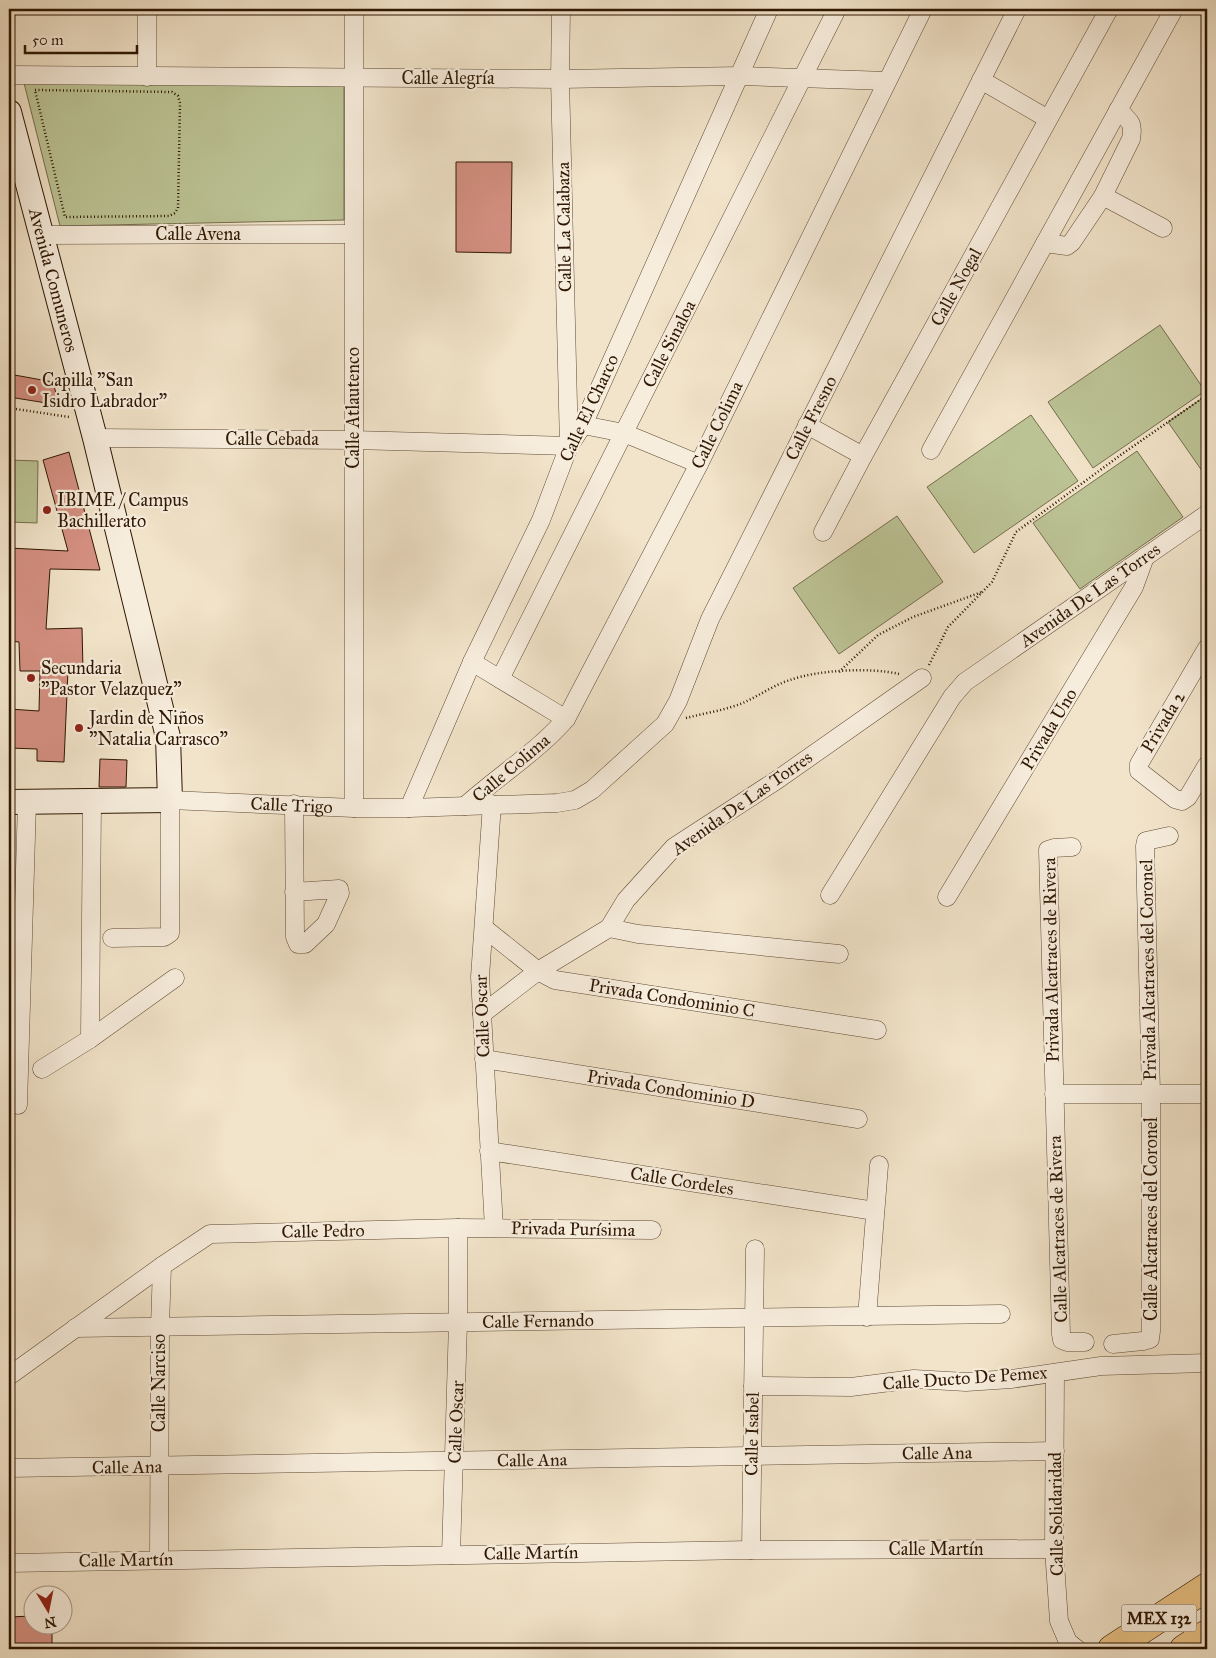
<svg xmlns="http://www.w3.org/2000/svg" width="1216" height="1658" viewBox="0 0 1216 1658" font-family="'IM FELL Great Primer',serif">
<rect width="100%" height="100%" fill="#f2e4ca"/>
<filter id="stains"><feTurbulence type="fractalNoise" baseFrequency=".004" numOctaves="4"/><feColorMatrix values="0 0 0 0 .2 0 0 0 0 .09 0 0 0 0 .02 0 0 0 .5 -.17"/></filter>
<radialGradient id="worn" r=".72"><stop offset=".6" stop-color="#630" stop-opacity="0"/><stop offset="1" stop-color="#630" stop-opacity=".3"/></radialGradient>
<!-- green -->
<path fill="#bcc496" stroke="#756e4c" d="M24,83l320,3v134l-284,6z
M1160,325l45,66 -112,77 -45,-66z
M1207,395v83l-39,-56z
M1031,415l47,66 -104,72 -47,-66z
M1137,451l46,66 -103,72 -47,-66z
M9,460l29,1 -1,62 -28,-1z
M897,516l46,66 -104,72 -46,-66z
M9,925h5l-4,73h-1z"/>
<!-- building -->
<path fill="#d59082" stroke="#2e1702" d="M456,162h56l-1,91 -55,-1z
M9,374l44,8 6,23 -50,-8z
M69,452l31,118 -50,-1 -4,60 36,-1 1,42h-15l-4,92 -27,-1v-12l-28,-1v-39l30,2 1,-40h-20l-1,-29 -10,-1v-93l59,3 -25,-91z
M100,759l27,1 -1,27h-27z
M32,1616v10h20v23h-43v-32z"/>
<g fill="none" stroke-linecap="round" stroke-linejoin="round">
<!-- street casing -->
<g stroke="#5f4a34" stroke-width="19">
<g id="street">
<path d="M147,9v68"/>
<path d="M9,75l551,4 180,-3 147,5"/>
<path d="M981,80l67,39"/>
<path d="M1103,196l60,32"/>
<path d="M42,235l311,-1"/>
<path d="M1045,243l22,3 5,-4 31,-46 28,-57c3,-16 -1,-18 -13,-29"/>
<path d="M583,425l41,8 75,31"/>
<path d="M807,425l56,31"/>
<path d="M95,438l258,2 216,6 -9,-367 1,-70"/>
<path d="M931,450l243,-441"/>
<path d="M823,532l40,-76 246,-447"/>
<path d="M1207,648l-68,116v7l36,28 7,2 6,-4 19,-32"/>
<path d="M472,662l94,57"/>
<path d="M500,679l337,-670"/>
<path d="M492,804l-12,173 14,251"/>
<path d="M465,806c33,-30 71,-53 101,-87l133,-255 224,-455"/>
<path d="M354,808v-799"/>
<path d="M409,808l63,-146 69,-142 28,-74 14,-21 186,-416"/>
<path d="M1072,847l-18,1 -6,2 13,484 1,6 5,2h18"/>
<path d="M294,892l45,-3 1,4 -14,31 -21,20h-7l-3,-7 -1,-133"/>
<path d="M830,895l122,-198 13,-15 242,-168"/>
<path d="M947,897l187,-310 11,-30"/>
<path d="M484,928l54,43 17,9 322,50"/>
<path d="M609,928l29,6 201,20"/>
<path id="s1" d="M112,938l52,-1 6,-4v-133l184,8h55l148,-5 18,-3 17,-10 73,-66 13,-23 32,-82 307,-610"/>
<path d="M482,1014l56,-43 71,-43 17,-28 48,-53 103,-67 145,-102"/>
<path d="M90,1039l2,-238"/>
<path d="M484,1059l374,60"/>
<path d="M42,1069l48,-30 85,-61"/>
<path d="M1054,1094h153"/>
<path d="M18,1105l9,-303"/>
<path d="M489,1151l386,60"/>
<path d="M867,1317l12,-152"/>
<path d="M75,1328l926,-14"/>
<path d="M1113,1344l30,-3 7,-2 1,-8v-238l-6,-247 1,-5 23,-5"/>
<path d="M1055,1373l-1,176 5,72 9,21 9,7"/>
<path d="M9,1376l153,-110 48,-32 248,-6 194,2"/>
<path d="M753,1386l98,1 63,-8 52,3 45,-3 90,-13 106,-3"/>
<path d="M9,1468l1046,-17"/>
<path d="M751,1550l4,-301"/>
<path d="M451,1555l7,-233v-94"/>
<path d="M159,1559l1,-232 2,-61"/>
<path d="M9,1563l742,-13 303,-1"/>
</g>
</g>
<!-- secondary casing -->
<g stroke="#2e1702" stroke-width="26">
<g id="secondary">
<path id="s2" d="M9,112l86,326 73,299 2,63 -161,2"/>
</g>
</g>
<!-- highway casing -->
<g stroke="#2e1702" stroke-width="29">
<path id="highway" d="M1112,1649l95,-62
M1184,1649l23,-15"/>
</g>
<!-- path -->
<path stroke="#2e1702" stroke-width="2.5" stroke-dasharray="1 2.5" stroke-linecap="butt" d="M35,90l137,2 6,4 2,7 -2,105 -3,5 -6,3 -104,1z
M9,408l60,9
M929,665l19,-38 44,-45 24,-50 106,-78 85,-59
M839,672l39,-37 35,-18 69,-25
M686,718c19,-5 41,-8 59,-16 15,-7 29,-17 45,-22 28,-10 80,-13 109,-6"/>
<!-- street -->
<use href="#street" stroke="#f7eddd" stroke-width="18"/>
<!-- secondary -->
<use href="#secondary" stroke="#f7eddd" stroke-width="24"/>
<!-- highway -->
<use href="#highway" stroke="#e9c285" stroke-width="28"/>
</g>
<!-- markers -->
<g fill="#8f2418" stroke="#f7eddd" stroke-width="2">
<circle cx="32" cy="390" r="5"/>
<circle cx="47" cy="510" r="5"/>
<circle cx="31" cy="678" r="5"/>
<circle cx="79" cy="728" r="5"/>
</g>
<g text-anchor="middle" stroke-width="4.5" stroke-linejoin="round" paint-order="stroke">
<!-- shield labels -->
<rect fill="#f7eddd" stroke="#6a5744" stroke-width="1" x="1121.5" y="1604.5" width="75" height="27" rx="4"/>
<g font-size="16" font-weight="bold" fill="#2e1702">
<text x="1159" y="1624">MEX 132</text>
</g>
<!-- street labels -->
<g font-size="18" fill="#2e1702" stroke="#f7eddd">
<text x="448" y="84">Calle Alegría</text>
<text transform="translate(564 227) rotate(-91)" y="6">Calle La Calabaza</text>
<text x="198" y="240">Calle Avena</text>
<text dy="6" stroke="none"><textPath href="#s2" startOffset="174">Avenida Comuneros</textPath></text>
<text transform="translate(956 287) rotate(-61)" y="6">Calle Nogal</text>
<text transform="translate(669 344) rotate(-63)" y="6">Calle Sinaloa</text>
<text transform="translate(353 408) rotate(-90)" y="6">Calle Atlautenco</text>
<text transform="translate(589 408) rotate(-65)" y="6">Calle El Charco</text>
<text transform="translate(811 418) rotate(-63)" y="6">Calle Fresno</text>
<text transform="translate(717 425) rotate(-64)" y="6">Calle Colima</text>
<text x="272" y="445">Calle Cebada</text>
<text transform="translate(1090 595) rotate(-35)" y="6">Avenida De Las Torres</text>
<text transform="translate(1163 722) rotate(-59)" y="6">Privada 2</text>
<text transform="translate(1049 729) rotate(-59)" y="6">Privada Uno</text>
<text transform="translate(511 768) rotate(-40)" y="6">Calle Colima</text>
<text transform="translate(742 803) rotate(-35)" y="6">Avenida De Las Torres</text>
<text dy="6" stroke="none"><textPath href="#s1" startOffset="314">Calle Trigo</textPath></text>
<text transform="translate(1051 960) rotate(-91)" y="6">Privada Alcatraces de Rivera</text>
<text transform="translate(1148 970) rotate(-91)" y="6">Privada Alcatraces del Coronel</text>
<text transform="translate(672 998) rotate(9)" y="6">Privada Condominio C</text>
<text transform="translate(482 1016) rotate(-92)" y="6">Calle Oscar</text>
<text transform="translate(671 1089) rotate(9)" y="6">Privada Condominio D</text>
<text transform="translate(682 1181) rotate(9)" y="6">Calle Cordeles</text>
<text transform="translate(1151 1219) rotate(-90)" y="6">Calle Alcatraces del Coronel</text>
<text transform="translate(573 1229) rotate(1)" y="6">Privada Purísima</text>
<text transform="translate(1058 1229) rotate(-92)" y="6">Calle Alcatraces de Rivera</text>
<text transform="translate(323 1231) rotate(-1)" y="6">Calle Pedro</text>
<text transform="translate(538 1321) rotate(-1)" y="6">Calle Fernando</text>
<text transform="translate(965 1378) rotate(-4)" y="6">Calle Ducto De Pemex</text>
<text transform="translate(159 1383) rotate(-90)" y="6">Calle Narciso</text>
<text transform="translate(456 1422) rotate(-88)" y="6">Calle Oscar</text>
<text transform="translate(752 1434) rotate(-89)" y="6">Calle Isabel</text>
<text transform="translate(937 1453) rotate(-1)" y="6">Calle Ana</text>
<text transform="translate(532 1460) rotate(-1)" y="6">Calle Ana</text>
<text transform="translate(127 1467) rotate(-1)" y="6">Calle Ana</text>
<text transform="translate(1056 1514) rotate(-91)" y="6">Calle Solidaridad</text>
<text x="936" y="1555">Calle Martín</text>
<text transform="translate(531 1553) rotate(-1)" y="6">Calle Martín</text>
<text transform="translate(126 1560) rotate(-1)" y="6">Calle Martín</text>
</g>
<!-- poi labels -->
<g font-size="18" fill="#2e1702" stroke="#f7eddd" text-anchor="start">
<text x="42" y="386">Capilla "San<tspan x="42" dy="21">Isidro Labrador"</tspan></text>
<text x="57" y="506">IBIME / Campus<tspan x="57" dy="21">Bachillerato</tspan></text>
<text x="41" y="674">Secundaria<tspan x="41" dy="21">"Pastor Velazquez"</tspan></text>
<text x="89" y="724">Jardin de Niños<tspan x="89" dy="21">"Natalia Carrasco"</tspan></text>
</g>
</g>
<!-- margin -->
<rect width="1216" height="1658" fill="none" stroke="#f2e4ca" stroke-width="30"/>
<rect x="10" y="10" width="1196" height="1638" fill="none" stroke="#2e1702" stroke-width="2.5"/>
<rect x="15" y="15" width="1186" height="1628" fill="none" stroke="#2e1702"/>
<!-- north arrow -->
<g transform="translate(48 1610) rotate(170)"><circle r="24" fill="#f7eddd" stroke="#a79785"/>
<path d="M0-4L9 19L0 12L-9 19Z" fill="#8f2418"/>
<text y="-8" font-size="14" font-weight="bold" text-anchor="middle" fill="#2e1702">N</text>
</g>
<!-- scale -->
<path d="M25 45v8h112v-8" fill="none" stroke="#2e1702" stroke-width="2.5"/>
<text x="32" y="45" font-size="15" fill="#2e1702" stroke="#f7eddd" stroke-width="4" paint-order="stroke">50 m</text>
<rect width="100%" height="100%" filter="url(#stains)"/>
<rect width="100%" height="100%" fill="url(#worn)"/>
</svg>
